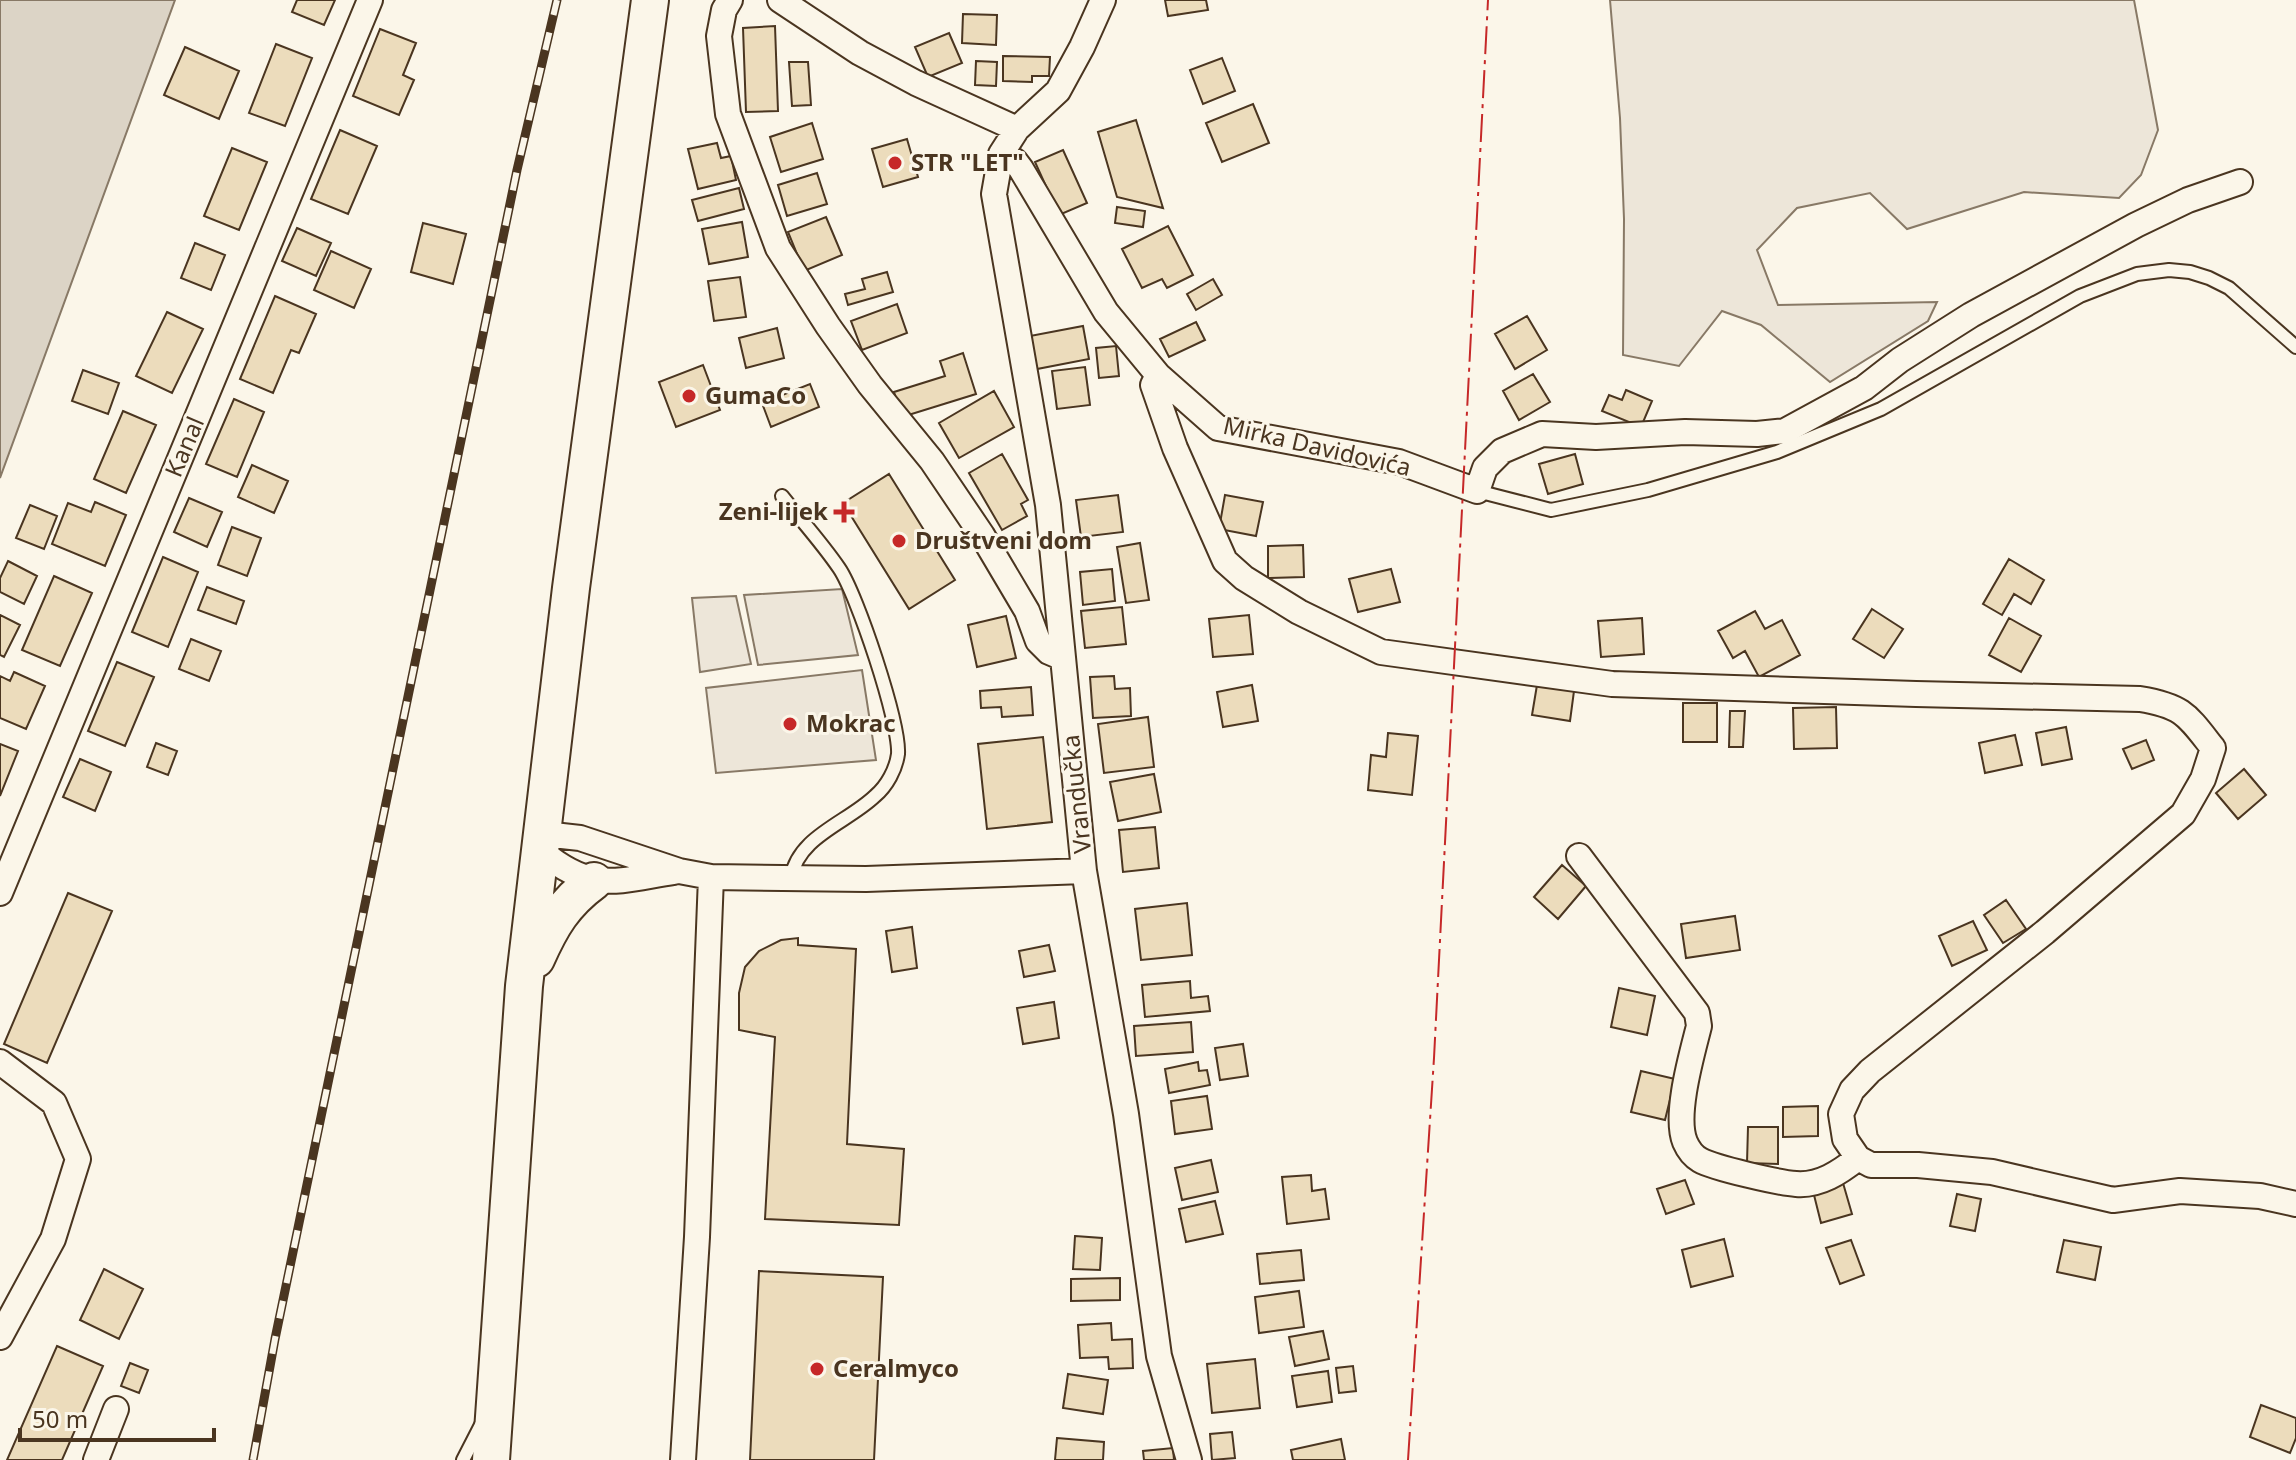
<svg xmlns="http://www.w3.org/2000/svg" width="2296" height="1460" viewBox="0 0 2296 1460" font-family="'Noto Sans',sans-serif">
<rect width="100%" height="100%" fill="#fbf6e9"/>
<!-- green -->
<path fill="#ede6d9" stroke="#887966" stroke-width="2" d="M1610,0h524l24,130 -17,45 -22,23 -95,-6 -117,37 -37,-36 -73,15 -40,42 21,55 159,-3 -9,19 -98,61 -69,-57 -39,-14 -43,55 -56,-11 1,-136 -4,-101z
M842,589l16,66 -100,10 -14,-70z
M736,596l15,68 -51,8 -8,-74z
M862,670l14,90 -160,13 -10,-85z"/>
<!-- water -->
<path fill="#dcd4c6" stroke="#887966" stroke-width="2" d="M0,0h175l-175,478z"/>
<!-- building -->
<path fill="#ecdcbc" stroke="#4a3520" stroke-width="2" d="M297,0h38l-11,25 -32,-13z
M1165,0h41l2,10 -40,6z
M963,14l34,1 -1,30 -34,-2z
M775,26l3,85 -32,1 -3,-84z
M380,29l36,14 -13,32 11,5 -15,35 -46,-19z
M949,33l13,30 -34,14 -13,-30z
M276,44l36,14 -27,68 -36,-13z
M185,47l54,24 -20,48 -55,-24z
M1003,56l47,1 -1,19h-17v6l-29,-1z
M1222,58l13,33 -32,13 -13,-34z
M976,61l21,1 -1,24 -21,-1z
M789,62h19l3,43 -19,1z
M1253,104l16,39 -47,19 -16,-39z
M1136,120l27,88 -46,-11 -19,-65z
M812,123l11,36 -42,13 -11,-35z
M340,130l37,16 -29,68 -37,-15z
M907,139l11,38 -35,10 -11,-38z
M717,143l4,15 10,-2 5,24 -38,9 -10,-40z
M232,148l35,14 -28,68 -35,-14z
M1063,150l24,53 -28,12 -24,-53z
M817,173l10,31 -40,12 -9,-31z
M739,188l5,21 -46,12 -6,-21z
M1117,207l28,4 -2,16 -28,-4z
M826,217l16,38 -38,16 -16,-39z
M742,222l6,35 -39,7 -7,-35z
M423,223l43,11 -13,50 -42,-12z
M1168,226l25,49 -26,13 -5,-9 -20,9 -20,-39z
M297,228l34,15 -15,33 -34,-15z
M195,243l30,12 -14,35 -30,-12z
M331,251l40,18 -17,39 -40,-18z
M887,272l6,20 -45,13 -3,-11 20,-5 -3,-10z
M740,277l6,40 -32,4 -6,-40z
M1213,279l9,16 -26,15 -9,-16z
M275,296l41,18 -17,39 -8,-3 -18,43 -33,-14z
M897,304l10,29 -45,17 -11,-29z
M167,312l36,17 -31,64 -36,-17z
M1527,316l20,34 -32,19 -20,-35z
M1196,322l9,18 -36,17 -9,-18z
M1083,326l6,33 -52,10 -7,-33z
M777,328l7,30 -38,10 -7,-30z
M1116,346l3,30 -20,2 -3,-30z
M963,353l13,41 -74,23 -8,-25 51,-16 -5,-15z
M703,365l17,45 -44,17 -17,-45z
M1085,367l5,38 -33,4 -5,-38z
M83,370l36,13 -11,31 -36,-13z
M1533,374l17,28 -31,18 -16,-29z
M810,384l9,23 -48,20 -9,-24z
M1626,390l26,11 -11,26 -39,-16 7,-16 13,5z
M994,391l20,36 -55,31 -20,-35z
M234,399l30,13 -27,65 -31,-13z
M123,411l33,14 -30,68 -32,-14z
M1002,454l26,46 -7,4 6,12 -25,14 -33,-57z
M1575,454l8,30 -35,10 -9,-30z
M252,465l36,16 -14,32 -36,-16z
M889,474l66,106 -46,29 -66,-106z
M1118,495l5,37 -42,5 -5,-37z
M1225,495l38,7 -7,34 -37,-7z
M189,498l33,14 -15,35 -33,-15z
M95,502l31,13 -21,51 -53,-22 16,-41 23,9z
M30,505l27,11 -13,33 -28,-11z
M232,527l29,11 -14,38 -29,-11z
M1140,543l9,57 -23,3 -9,-56z
M1303,545l1,32 -36,1v-32z
M163,557l35,15 -30,75 -36,-15z
M2009,559l35,21 -13,24 -17,-10 -12,21 -19,-11z
M8,561l29,15 -13,28 -24,-12v-14z
M1112,569l3,32 -32,4 -3,-33z
M1391,569l9,33 -42,10 -9,-33z
M54,576l38,17 -32,73 -38,-16z
M207,587l37,14 -8,23 -38,-14z
M1122,607l4,37 -41,4 -4,-37z
M1872,609l31,20 -19,29 -31,-19z
M1755,611l10,18 17,-9 18,35 -41,22 -14,-26 -12,7 -15,-27z
M0,615l20,10 -16,32 -4,-2z
M1249,615l4,39 -40,3 -4,-38z
M1006,616l10,42 -39,9 -9,-42z
M1642,618l2,36 -43,3 -3,-36z
M2009,618l32,18 -20,36 -32,-17z
M191,639l30,12 -12,30 -30,-12z
M117,662l37,15 -29,69 -37,-15z
M14,672l31,14 -19,43 -26,-11v-42l10,5z
M1114,676l1,13 15,-1 1,28 -38,2 -3,-41z
M1252,685l6,36 -35,6 -6,-35z
M1537,685l37,6 -4,30 -38,-6z
M1031,687l2,28 -31,2 -1,-10 -20,1 -1,-17z
M1683,703h34v39h-34z
M1836,707l1,41 -43,1 -1,-41z
M1730,711h15l-2,36h-14z
M1148,717l6,50 -50,6 -6,-49z
M2066,727l6,32 -30,6 -6,-32z
M1388,733l30,3 -6,59 -44,-5 3,-35 15,2z
M2015,735l7,30 -37,8 -6,-30z
M1043,737l9,85 -65,7 -9,-85z
M2146,740l8,20 -22,9 -9,-20z
M156,743l21,8 -9,24 -21,-8z
M0,744l18,7 -18,45z
M80,759l31,13 -16,39 -32,-14z
M2244,769l22,26 -28,24 -22,-26z
M1154,774l7,38 -43,9 -8,-39z
M1155,827l4,41 -36,4 -4,-42z
M1562,865l24,21 -28,33 -24,-22z
M68,893l44,18 -65,152 -43,-19z
M2006,900l20,29 -23,14 -19,-28z
M1187,903l5,52 -51,5 -6,-51z
M1735,916l5,34 -54,8 -5,-34z
M1973,921l14,29 -35,16 -13,-30z
M912,927l5,41 -25,4 -6,-41z
M798,938v7l58,4 -9,195 57,5 -5,76 -134,-6 10,-182 -36,-7v-37l6,-26 14,-16 22,-11z
M1049,945l6,26 -31,6 -5,-26z
M1190,981l1,17 17,-2 2,15 -65,6 -3,-32z
M1619,988l36,8 -8,39 -36,-8z
M1054,1002l5,36 -36,6 -6,-36z
M1191,1022l2,30 -57,4 -2,-30z
M1243,1044l5,32 -28,4 -5,-32z
M1198,1062l1,9 8,-1 3,15 -41,8 -4,-24z
M1641,1071l34,8 -10,41 -34,-8z
M1207,1096l5,33 -37,5 -4,-33z
M1818,1106v30l-35,1v-30z
M1748,1127h30v37l-31,-1z
M1211,1160l7,32 -36,8 -7,-32z
M1311,1175l1,16 13,-2 4,30 -42,5 -5,-47z
M1685,1180l9,24 -28,10 -9,-25z
M1843,1183l9,31 -31,9 -8,-32z
M1957,1194l24,5 -6,32 -25,-5z
M1215,1201l8,33 -37,8 -7,-33z
M1075,1236l27,2 -2,32 -27,-1z
M1724,1239l9,37 -42,11 -9,-37z
M1851,1240l13,35 -24,9 -14,-36z
M2064,1240l37,7 -6,33 -38,-8z
M1301,1250l3,30 -44,4 -3,-30z
M104,1269l39,20 -24,50 -39,-19z
M759,1271l124,6 -9,183h-124z
M1120,1278v22l-49,1v-22z
M1299,1291l5,36 -45,6 -4,-36z
M1111,1323l1,17 20,-1 1,29 -24,1 -1,-12 -28,1 -2,-33z
M1323,1331l6,28 -34,7 -6,-29z
M57,1346l46,20 -41,94h-55z
M1255,1359l5,49 -48,5 -5,-49z
M130,1363l18,7 -9,23 -18,-7z
M1353,1366l3,25 -17,2 -3,-25z
M1328,1371l4,31 -35,5 -5,-31z
M1068,1374l40,6 -5,34 -40,-6z
M2261,1405l35,13v20l-6,15 -40,-16z
M1232,1432l3,26 -23,2 -2,-26z
M1057,1438l47,4 -1,18h-48z
M1341,1439l4,21h-52l-2,-10z
M1173,1448l1,12h-30l-1,-9z"/>
<g fill="none" stroke-linecap="round" stroke-linejoin="round">
<!-- service casing -->
<g stroke="#4a3520" stroke-width="16">
<path id="service" d="M1477,491l74,19 97,-20 129,-38 104,-43 199,-113 57,-22 32,-4 21,2 19,6 20,10 67,59
M782,496c19,24 40,47 57,72 18,26 61,155 59,186 -2,15 -11,32 -23,42 -28,27 -77,40 -84,82
M463,1460l18,-35"/>
</g>
<!-- minor casing -->
<g stroke="#4a3520" stroke-width="28">
<path id="minor" d="M730,0l-6,10 -5,26 9,78 50,134 50,78 42,59 62,76 50,74 45,76 11,30 11,11 14,6
M780,0l80,53 56,30 101,46
M1103,0l-21,47 -24,44 -41,38 -16,25 -7,40 54,311 36,366 42,243 33,242 30,104
M1001,154l14,7 6,8 85,143 52,63 60,53 181,34 78,29 8,-23 17,-17 40,-17 54,3 89,-5 72,2 28,-3 79,-43 36,-28 71,-45 165,-90 52,-25 52,-18
M1158,375l-5,10 22,63 50,113 19,17 55,34 82,40 231,32 304,10 224,5c43,7 47,16 73,49l-10,31 -20,35 -138,118 -175,139 -18,19 -11,24 4,25 13,19 13,7h47l74,7 121,28 67,-9 80,5 36,8
M544,834l36,4 99,33 32,6 155,2 218,-8
M542,852c50,41 73,29 132,20
M1579,856l118,157 2,13c-7,28 -25,89 -14,116 3,7 8,14 15,18 14,8 80,23 96,24 24,2 44,-12 62,-26
M0,893l370,-893
M0,1062l54,41 24,56 -25,80 -53,98
M96,1460l20,-51
M683,1460l14,-223 14,-360"/>
</g>
<!-- primary casing -->
<g stroke="#4a3520" stroke-width="40">
<path id="primary" d="M536,959c15,-34 28,-56 58,-78
M491,1460l33,-474 47,-398 79,-588"/>
</g>
<!-- service -->
<use href="#service" stroke="#fbf6e9" stroke-width="12"/>
<!-- minor -->
<use href="#minor" stroke="#fbf6e9" stroke-width="24"/>
<!-- primary -->
<use href="#primary" stroke="#fbf6e9" stroke-width="36"/>
<!-- rail casing -->
<g stroke="#4a3520" stroke-width="9">
<path id="rail" d="M253,1460l22,-121 242,-1169 40,-170"/>
</g>
<!-- rail -->
<use href="#rail" stroke="#fbf6e9" stroke-width="6" stroke-dasharray="18" stroke-linecap="butt"/>
<!-- power -->
<path stroke="#c62828" stroke-width="2" stroke-dasharray="28 6 4 6" stroke-linecap="butt" d="M1408,1460l26,-402 54,-1058"/>
</g>
<!-- markers -->
<g fill="#c62828" stroke="#fbf6e9" stroke-width="3">
<circle cx="895" cy="163" r="8"/>
<circle cx="689" cy="396" r="8"/>
<path d="M840 500h8v8h8v8h-8v8h-8v-8h-8v-8h8z"/>
<circle cx="899" cy="541" r="8"/>
<circle cx="790" cy="724" r="8"/>
<circle cx="817" cy="1369" r="8"/>
</g>
<g text-anchor="middle" stroke-width="6" stroke-linejoin="round" paint-order="stroke">
<!-- poi labels -->
<g font-size="24" font-weight="bold" fill="#4a3520" stroke="#fbf6e9" text-anchor="start">
<text x="911" y="171">STR "LET"</text>
<text x="705" y="404">GumaCo</text>
<text x="828" y="520" text-anchor="end">Zeni-lijek</text>
<text x="915" y="549">Društveni dom</text>
<text x="806" y="732">Mokrac</text>
<text x="833" y="1377">Ceralmyco</text>
</g>
<!-- street labels -->
<g font-size="24" fill="#4a3520" stroke="#fbf6e9">
<text transform="translate(185 447) rotate(-67)" y="8">Kanal</text>
<text transform="translate(1317 447) rotate(13)" y="8">Mirka Davidovića</text>
<text transform="translate(1077 794) rotate(-96)" y="8">Vrandučka</text>
</g>
</g>
<!-- scale -->
<path d="M20 1428v12h194v-12" fill="none" stroke="#4a3520" stroke-width="4"/>
<text x="32" y="1428" font-size="24" fill="#4a3520" stroke="#fbf6e9" stroke-width="6" paint-order="stroke">50 m</text>
</svg>
